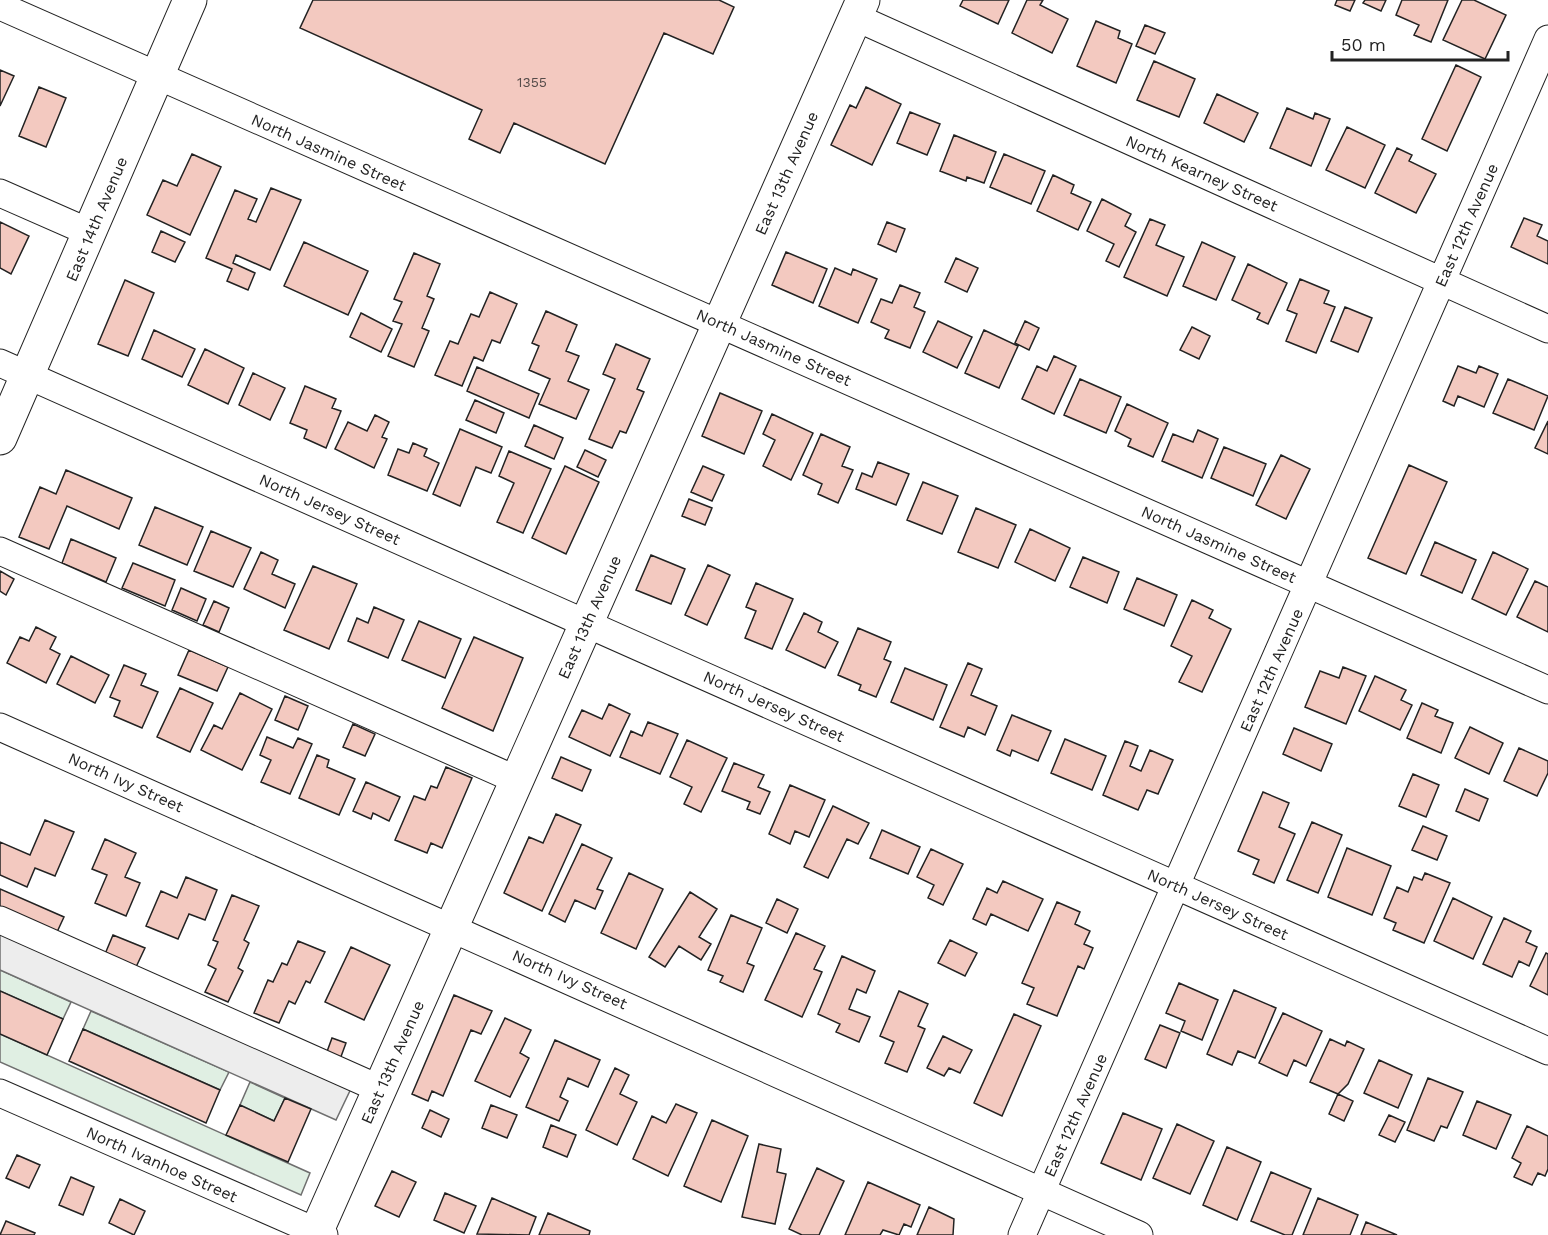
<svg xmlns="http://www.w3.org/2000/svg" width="1548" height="1235" viewBox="0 0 1548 1235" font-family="'Work Sans',sans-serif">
<rect width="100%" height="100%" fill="#fff"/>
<!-- green -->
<path fill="#e0efe3" stroke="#6f6f6f" stroke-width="1.5" d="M0,970l71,32 -8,17 -63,-28z
M91,1011l138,61 -9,18 -137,-61z
M0,1034l310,139 -9,22 -301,-133z
M250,1082l35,16 -11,23 -34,-16z"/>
<!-- parking -->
<path fill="#ededed" stroke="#6f6f6f" stroke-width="1.5" d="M0,920l356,158 -20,42 -336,-150z"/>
<!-- building -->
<path fill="#f3c9c0" stroke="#222" stroke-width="1.5" d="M313,0h406l15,7 -21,47 -49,-21 -59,131 -91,-41 -14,30 -31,-14 13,-29 -182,-82z
M963,0h46l-11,24 -38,-18z
M1027,0h16l-3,5 28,14 -16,34 -40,-20z
M1337,0h18l-5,11 -15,-6z
M1365,0h21l-5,11 -18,-8z
M1402,0h46l-17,42 -17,-7 5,-10 -23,-10z
M1462,0h12l32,15 -21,44 -42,-19z
M1096,21l24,10 -2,7 14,6 -16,39 -39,-17z
M1145,25l20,8 -10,21 -19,-8z
M1154,61l41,18 -16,38 -42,-17z
M1456,65l25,12 -34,74 -25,-12z
M0,70l14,6 -14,30z
M39,87l27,11 -20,49 -27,-11z
M866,87l35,17 -29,61 -41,-20 19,-40 6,3z
M1217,94l41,19 -14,29 -40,-19z
M1287,108l26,11 2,-6 15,6 -19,47 -41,-18z
M910,112l30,12 -13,31 -30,-12z
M1347,127l38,18 -20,43 -39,-18z
M954,135l42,17 -12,31 -17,-6 -1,4 -26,-10z
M1397,148l15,7 -3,6 27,13 -20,39 -41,-20z
M192,154l29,13 -31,68 -43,-20 16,-35 14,6z
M1004,154l41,17 -14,33 -41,-17z
M1053,175l21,10 -3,8 20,9 -13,28 -41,-19z
M271,188l30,12 -31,70 -34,-15 -3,8 22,10 -7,17 -21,-9 5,-12 -26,-11 29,-68 22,9 -9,20 8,3z
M1102,199l29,15 -6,12 11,6 -17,35 -13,-6 8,-17 -27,-13z
M1524,218l18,7 -5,11 11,5v23l-37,-17z
M1150,219l15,6 -9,20 28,12 -17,39 -43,-19z
M0,222l29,14 -18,38 -11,-6z
M887,222l18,7 -9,23 -18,-8z
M161,231l24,11 -10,20 -23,-10z
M304,242l64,29 -20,44 -64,-29z
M1202,242l33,15 -19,43 -33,-14z
M786,252l41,17 -14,34 -41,-18z
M414,253l26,11 -13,32 7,3 -12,29 7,3 -15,36 -26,-11 14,-32 -9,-3 9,-19 -8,-3z
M956,258l22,10 -11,24 -22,-10z
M1248,264l39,19 -19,41 -11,-5 3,-6 -28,-13z
M835,268l16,7 2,-6 24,10 -19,44 -39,-17z
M1300,279l29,12 -5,12 11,4 -19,46 -30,-12 11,-27 -10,-4z
M125,280l29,13 -26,63 -30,-12z
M900,285l20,8 -6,14 11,5 -15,36 -25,-10 4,-8 -18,-8 10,-23 11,4z
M490,292l27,12 -17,39 -8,-3 -9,21 -9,-4 -12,29 -27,-11 15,-34 8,3 13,-30 8,3z
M1345,307l27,11 -14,34 -27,-11z
M546,311l31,14 -11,26 13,5 -11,25 21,9 -13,29 -37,-15 11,-25 -21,-9 10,-24 -7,-3z
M361,313l31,16 -11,23 -31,-15z
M938,321l34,16 -15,31 -34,-16z
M1025,321l14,7 -10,22 -14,-7z
M1192,327l18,9 -11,23 -19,-9z
M154,330l41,19 -13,28 -40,-18z
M984,330l34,16 -19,42 -34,-15z
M616,344l34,15 -13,30 7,3 -18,41 -6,-2 -8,17 -23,-9 26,-60 -12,-5z
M205,349l39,19 -16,36 -40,-19z
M1054,356l22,10 -22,48 -32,-15 15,-33 10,5z
M1458,366l18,7 3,-7 19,8 -14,33 -26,-11 -4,10 -11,-5z
M477,367l62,27 -10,24 -62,-27z
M253,373l32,15 -15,32 -31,-15z
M1080,379l41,18 -15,36 -42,-18z
M1508,379l40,17 -14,34 -41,-17z
M305,386l31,13 -4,9 9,3 -15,37 -22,-10 3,-8 -17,-7z
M720,393l42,18 -18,43 -42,-18z
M475,400l29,13 -8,20 -30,-13z
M1127,404l41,19 -15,34 -25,-11 3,-7 -16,-8z
M772,414l41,19 -22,47 -28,-14 12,-26 -12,-6z
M375,415l14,7 -7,15 5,2 -13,29 -39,-19 13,-27 19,9z
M1548,421v33l-13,-6z
M534,425l29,13 -9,21 -29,-13z
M460,429l42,18 -11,26 -15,-6 -16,39 -27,-12z
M1198,430l20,9 -16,39 -40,-17 11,-27 20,8z
M821,434l29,13 -8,19 11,4 -15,33 -20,-9 4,-10 -19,-9z
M413,443l14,6 -3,7 15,7 -12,28 -39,-16 10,-26 11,4z
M1224,447l42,17 -13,32 -42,-18z
M585,450l21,10 -8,17 -21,-10z
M509,451l42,18 -28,64 -26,-11 17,-39 -15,-7z
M1281,455l29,14 -24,50 -30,-14z
M878,462l31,12 -13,31 -40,-16 6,-16 10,4z
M1409,465l38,17 -41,92 -38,-16z
M565,466l34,16 -33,72 -34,-16z
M703,466l21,9 -12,26 -21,-9z
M66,470l66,28 -13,31 -52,-23 -18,43 -30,-12 21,-50 16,7z
M923,482l35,14 -16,38 -35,-14z
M689,499l23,9 -7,17 -23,-9z
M155,507l48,20 -16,38 -48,-20z
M976,508l40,17 -18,43 -40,-16z
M1030,529l40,19 -15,33 -40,-19z
M211,531l40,17 -18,39 -39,-16z
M71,539l45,19 -10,24 -44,-19z
M1435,542l41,18 -14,33 -41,-18z
M261,552l17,8 -6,14 23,10 -10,24 -41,-19z
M1493,552l35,17 -22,46 -34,-16z
M651,555l34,14 -14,35 -35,-14z
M1083,557l36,15 -12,31 -37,-16z
M133,563l42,17 -10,26 -43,-18z
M708,565l22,10 -23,50 -22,-10z
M313,566l44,18 -28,65 -45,-19z
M0,571l14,8 -8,16 -6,-4z
M1137,578l40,17 -13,31 -40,-17z
M1535,581l13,6v45l-31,-15z
M756,583l37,16 -21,50 -27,-11 11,-27 -10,-4z
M181,588l25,11 -9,22 -25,-11z
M1192,600l21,10 -4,8 22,11 -29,63 -23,-10 13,-26 -21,-10z
M214,601l15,7 -10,24 -16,-7z
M374,607l30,13 -16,38 -40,-17 9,-23 11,5z
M804,613l18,9 -4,10 20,10 -13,26 -39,-18z
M419,621l42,18 -16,39 -43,-18z
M36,627l20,10 -6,12 10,5 -14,29 -39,-20 13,-26 9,4z
M858,628l33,14 -7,17 7,3 -15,35 -17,-7 2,-5 -23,-10z
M474,637l49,21 -30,73 -51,-23z
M189,650l39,17 -11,24 -39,-16z
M71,656l38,19 -14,28 -38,-19z
M968,663l14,6 -11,26 26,11 -12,29 -17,-8 -4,10 -24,-10z
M124,665l22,9 -5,11 17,7 -16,36 -28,-12 6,-15 -10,-4z
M1343,667l23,9 -20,48 -41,-17 15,-36 19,7z
M905,668l42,17 -14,35 -42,-18z
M1375,676l31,14 -5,10 11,5 -12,25 -41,-19z
M180,688l33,15 -23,49 -33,-15z
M240,693l32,16 -30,61 -41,-20 13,-25 8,4z
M285,696l23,10 -10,24 -23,-10z
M1422,703l16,7 -3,6 18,7 -12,30 -34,-15z
M609,704l21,10 -20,42 -41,-19 13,-27 20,9z
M1012,715l39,16 -13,30 -26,-11 -2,6 -13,-6z
M648,722l30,12 -18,40 -40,-17 11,-26 11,5z
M353,724l22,10 -10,22 -22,-9z
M1470,727l33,16 -14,31 -34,-16z
M1294,728l38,16 -11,27 -38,-17z
M267,737l26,11 5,-10 14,6 -22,50 -29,-12 10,-22 -11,-5z
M1065,739l41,17 -14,34 -41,-17z
M687,740l40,18 -26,54 -17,-8 8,-17 -22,-10z
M1125,741l13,5 -8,20 11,5 9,-21 23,10 -15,34 -11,-4 -9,20 -35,-15z
M1519,748l29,13v12l-11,23 -33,-15z
M317,755l12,5 -2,7 28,12 -16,36 -40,-17z
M561,757l30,13 -9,21 -30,-13z
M734,763l30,12 -6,12 12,5 -10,22 -13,-5 3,-7 -28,-11z
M446,767l26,11 -30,70 -11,-5 -4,10 -32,-13 19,-44 11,4 6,-14 6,2z
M1413,774l26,11 -13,32 -27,-11z
M366,782l34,15 -11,24 -16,-8 -2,6 -18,-8z
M790,785l35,15 -16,37 -14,-6 -5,13 -21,-10z
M1465,789l23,10 -9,22 -23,-10z
M1263,792l26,11 -10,24 16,7 -21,49 -21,-9 6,-14 -21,-9z
M833,806l36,17 -11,21 -11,-5 -19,39 -24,-11z
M556,814l25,11 -39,86 -38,-18 25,-56 14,6z
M45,820l29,12 -19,44 -20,-8 -8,19 -27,-12v-33l30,13z
M1312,822l30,13 -24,58 -31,-13z
M1423,826l24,10 -10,24 -25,-10z
M882,830l38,17 -12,27 -38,-16z
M105,839l31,14 -11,24 15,6 -14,33 -31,-13 12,-28 -15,-6z
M582,844l30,14 -15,31 6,2 -8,18 -20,-9 -10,22 -16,-8z
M1347,848l44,18 -19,49 -44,-18z
M931,849l32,15 -20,41 -15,-7 6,-13 -17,-8z
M629,873l34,16 -27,60 -35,-16z
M1425,873l25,10 -26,60 -31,-13 3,-7 -12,-5 13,-31 11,5 6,-15 8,3z
M186,877l31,13 -12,30 -16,-6 -11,25 -32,-13 15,-35 16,7z
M1003,881l40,18 -15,32 -37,-17 -5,11 -13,-6 14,-31 10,5z
M0,889l64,28 -7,15 -57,-25z
M690,892l27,17 -18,28 12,7 -10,16 -22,-14 -14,21 -16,-10z
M232,895l27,11 -15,34 5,3 -11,25 5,3 -15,31 -23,-10 11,-23 -8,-4 10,-23 -5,-2z
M1453,898l39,19 -19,42 -39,-18z
M777,899l21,10 -11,24 -21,-10z
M1057,902l23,10 -5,12 15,7 -6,13 9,4 -9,21 -6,-3 -21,50 -30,-12 7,-16 -12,-5z
M731,915l31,13 -15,35 7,3 -11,26 -23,-10 3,-6 -15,-6z
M1504,918l27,13 -5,11 11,5 -8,19 -10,-5 -7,16 -29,-13z
M796,933l29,13 -11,23 8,3 -20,45 -37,-17z
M113,935l32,13 -9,19 -31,-13z
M950,940l27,13 -12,23 -27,-13z
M298,941l27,11 -15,31 -4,-2 -11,23 -6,-3 -10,22 -25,-10 14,-33 5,2 9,-19 5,2z
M351,947l39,18 -26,55 -39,-18z
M1546,953l2,1v41l-18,-9z
M842,956l33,15 -9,22 -9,-4 -8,20 21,8 -11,25 -23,-10 4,-8 -22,-10z
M1179,983l39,17 -16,40 -21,-9 4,-10 -19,-8z
M1234,990l42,18 -21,50 -17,-7 -6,14 -25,-11z
M0,991l63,28 -16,36 -47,-21z
M899,991l29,13 -10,22 7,3 -18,43 -22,-9 9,-21 -14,-6z
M454,995l38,16 -11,23 -10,-4 -28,66 -11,-5 -4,10 -16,-7z
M1283,1013l39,18 -16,35 -12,-6 -7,16 -28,-13z
M1014,1014l27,12 -39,90 -28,-13z
M505,1018l26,12 -11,23 9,5 -19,39 -35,-16z
M1160,1025l20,8 -14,35 -21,-9z
M83,1029l137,61 -14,33 -137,-62z
M943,1036l29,14 -12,23 -11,-5 -5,8 -17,-8z
M332,1038l14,5 -7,19 -14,-5z
M1330,1039l15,7 2,-5 17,8 -16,35 -10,10 -28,-12z
M555,1040l45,20 -12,27 -20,-9 -8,19 8,4 -9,20 -33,-14z
M1379,1060l33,15 -14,33 -34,-15z
M615,1068l14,7 -9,19 17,8 -20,43 -31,-15z
M1428,1078l35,14 -16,36 -6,-2 -7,15 -27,-11z
M1338,1094l15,7 -9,20 -15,-7z
M285,1098l26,11 -23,53 -62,-27 14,-30 34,16z
M1477,1101l34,14 -15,34 -33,-14z
M676,1104l21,9 -29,63 -35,-17 19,-43 14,7z
M491,1105l26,10 -10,23 -25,-10z
M430,1110l19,9 -8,18 -19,-9z
M1123,1113l39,16 -21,51 -40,-17z
M1389,1115l16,7 -10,20 -16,-7z
M712,1120l36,16 -27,66 -37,-16z
M1177,1124l37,17 -24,53 -37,-16z
M551,1125l25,10 -9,22 -24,-10z
M1527,1126l21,10v33l-3,7 -7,-3 -6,12 -18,-8 7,-14 -9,-5z
M759,1144l22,5 -4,23 9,2 -11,50 -33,-7z
M1227,1147l34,15 -24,58 -34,-15z
M17,1155l23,10 -11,23 -23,-10z
M817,1168l27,13 -25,54h-17l-13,-6z
M392,1171l24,11 -17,35 -24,-11z
M1271,1172l40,17 -19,46h-7l-34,-14z
M71,1177l23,10 -11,28 -24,-10z
M868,1182l52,23 -9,22 -7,-3 -5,11 -16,-5 -3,5h-35z
M445,1193l31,13 -12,27 -30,-13z
M492,1198l44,19 -7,18 -52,-1z
M1318,1198l40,17 -8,20h-47z
M120,1199l25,12 -11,24 -25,-12z
M929,1207l25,12 -1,16h-36z
M548,1213l42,18 -1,4h-50z
M6,1221l29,12 -1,2h-34z
M1366,1222l31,13h-36z"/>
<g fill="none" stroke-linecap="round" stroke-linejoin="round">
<!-- minor casing -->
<g stroke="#222" stroke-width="29">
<path id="minor" d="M0,6l1548,684
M855,17l693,312
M0,193l91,40
M0,363l1548,688
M0,551l517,229
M0,727l1139,508
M0,920l380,169
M0,1093l324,142
M1022,1235l526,-1196"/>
</g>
<!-- major casing -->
<g stroke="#222" stroke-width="35">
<path id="major" d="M0,438l190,-438
M315,1235l548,-1235"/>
</g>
<!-- minor -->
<use href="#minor" stroke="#fff" stroke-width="27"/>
<!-- major -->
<use href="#major" stroke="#fff" stroke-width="33"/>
</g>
<g text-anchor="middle" stroke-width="4.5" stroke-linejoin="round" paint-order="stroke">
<!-- number labels -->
<g font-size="14" fill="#564c4a">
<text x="532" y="87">1355</text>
</g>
<!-- street labels -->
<g font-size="16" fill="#222" stroke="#fff">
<text transform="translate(329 152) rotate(24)" y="6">North Jasmine Street</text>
<text transform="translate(786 173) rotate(-66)" y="6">East 13th Avenue</text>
<text transform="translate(1202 173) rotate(24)" y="6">North Kearney Street</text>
<text transform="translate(96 219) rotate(-67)" y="6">East 14th Avenue</text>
<text transform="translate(1466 225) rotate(-66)" y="6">East 12th Avenue</text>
<text transform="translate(774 347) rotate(24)" y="6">North Jasmine Street</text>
<text transform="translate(330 509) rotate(24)" y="6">North Jersey Street</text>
<text transform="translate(1219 544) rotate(24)" y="6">North Jasmine Street</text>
<text transform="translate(589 617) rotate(-66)" y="6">East 13th Avenue</text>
<text transform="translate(1271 670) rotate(-66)" y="6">East 12th Avenue</text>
<text transform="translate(774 706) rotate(24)" y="6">North Jersey Street</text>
<text transform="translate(126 782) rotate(24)" y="6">North Ivy Street</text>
<text transform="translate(1218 904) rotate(24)" y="6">North Jersey Street</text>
<text transform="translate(570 979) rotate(24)" y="6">North Ivy Street</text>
<text transform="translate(392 1062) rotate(-66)" y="6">East 13th Avenue</text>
<text transform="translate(1075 1115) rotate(-66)" y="6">East 12th Avenue</text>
<text transform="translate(162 1164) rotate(24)" y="6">North Ivanhoe Street</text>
</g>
</g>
<!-- scale -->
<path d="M1332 51v9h176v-9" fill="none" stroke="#222222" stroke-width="3"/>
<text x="1341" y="51" font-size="18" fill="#222222" stroke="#ffffff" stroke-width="4.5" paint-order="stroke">50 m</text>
</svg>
